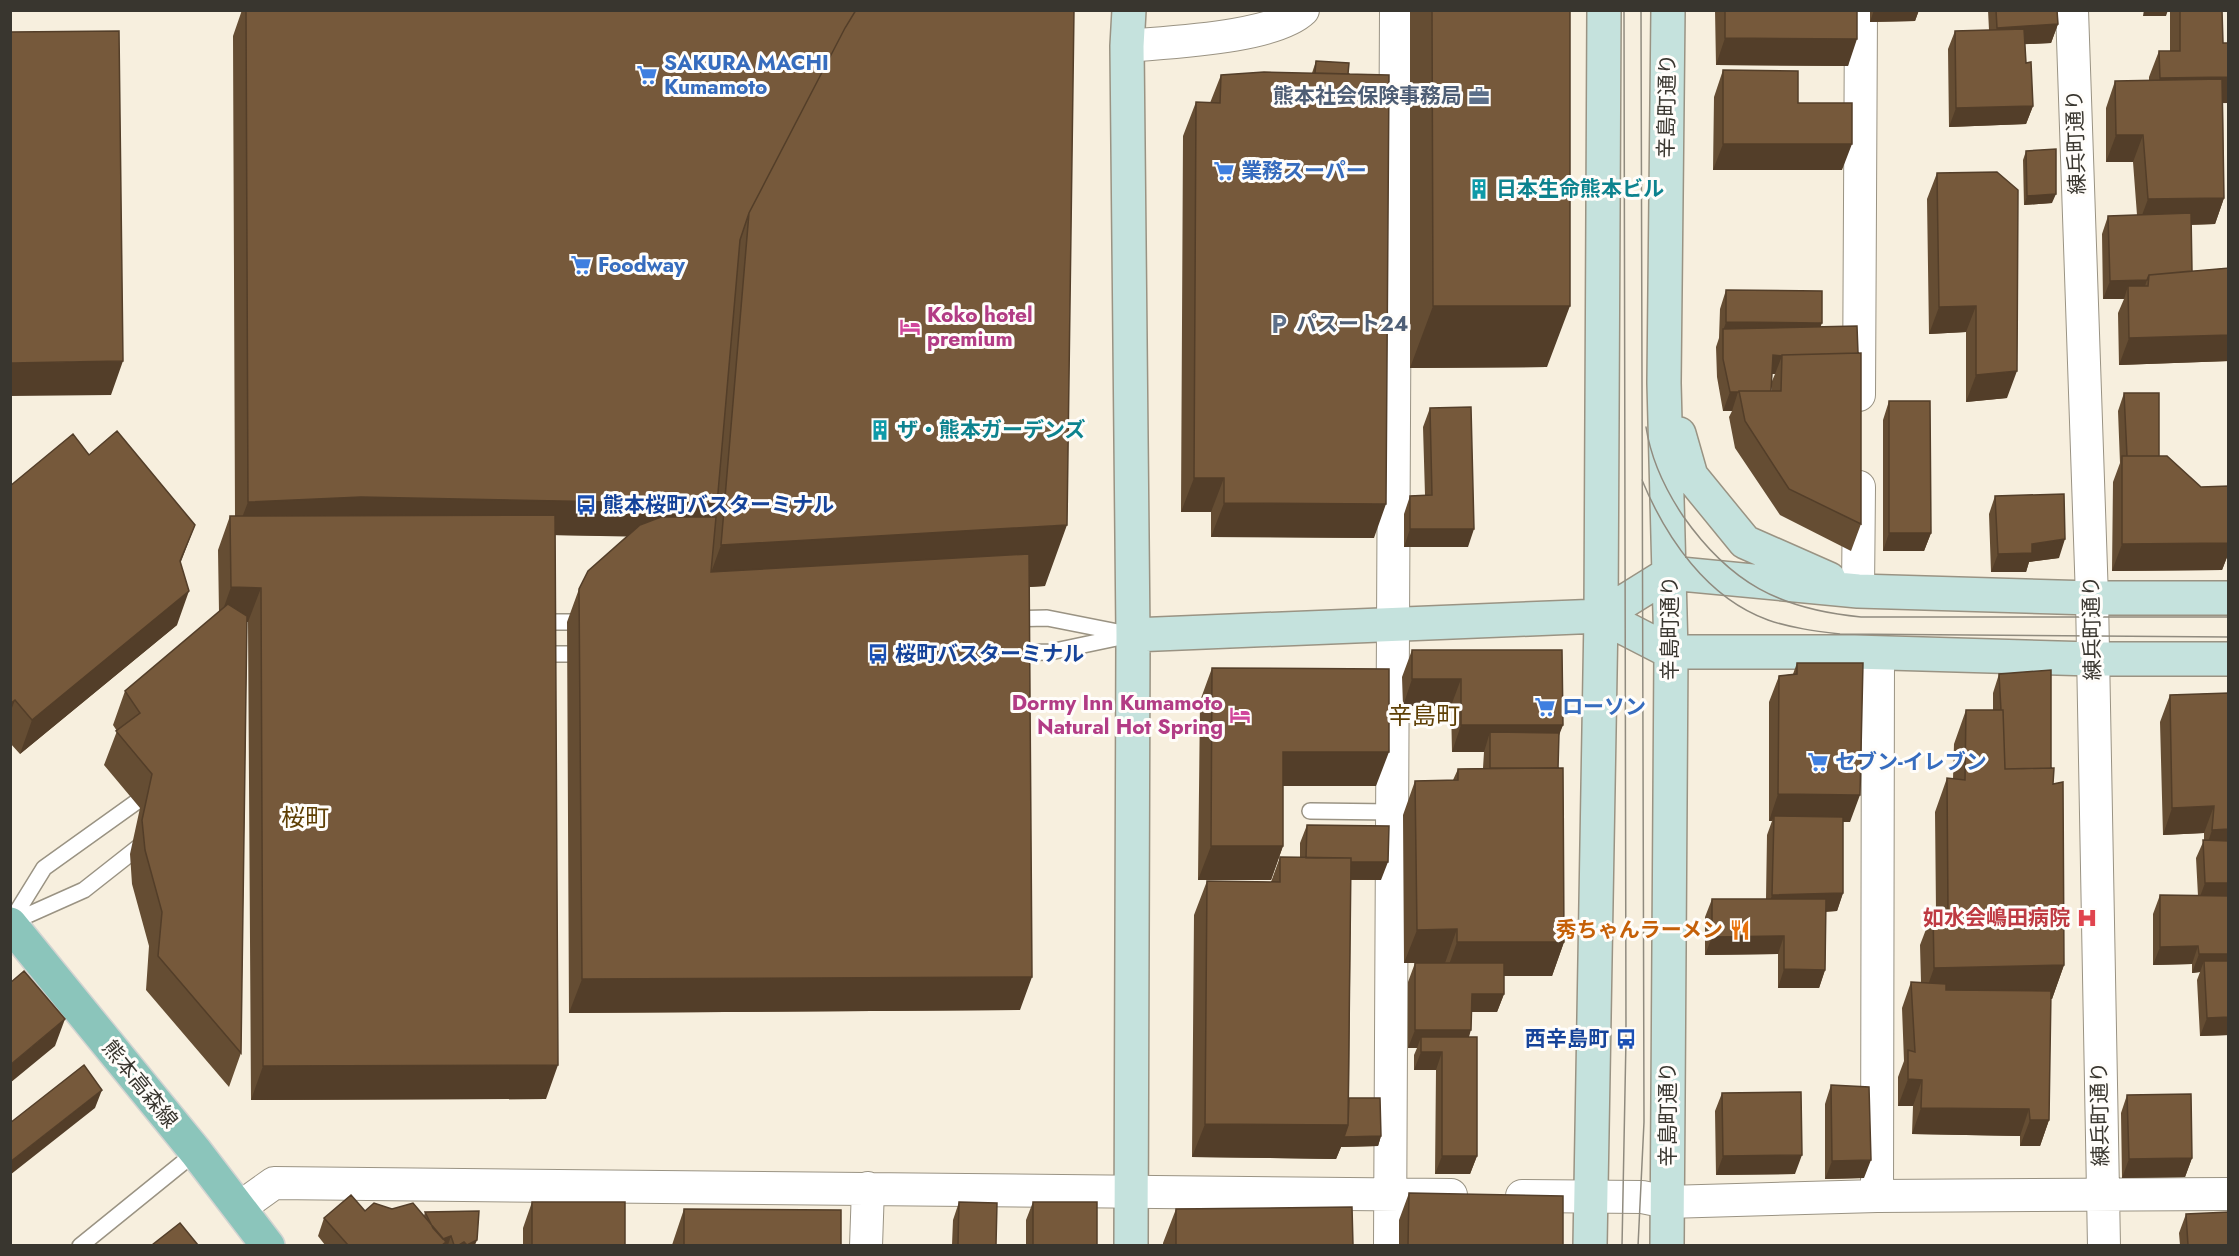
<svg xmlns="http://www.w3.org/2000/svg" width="2239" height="1256" viewBox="0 0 2239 1256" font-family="Jost,'Noto Sans JP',sans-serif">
<rect width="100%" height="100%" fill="#f7efde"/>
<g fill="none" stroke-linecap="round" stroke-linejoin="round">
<!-- lane casing -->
<g stroke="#9a9383" stroke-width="18">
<path id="lane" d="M1010,619l37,-1 86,17
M536,622h51
M1011,653l39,-1 76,-16
M537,654h51
M1310,811l82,1
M10,923l74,-33 61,-48
M10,923l34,-55 109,-78
M80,1246l116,-94"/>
</g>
<!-- street casing -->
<g stroke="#9a9383" stroke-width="34">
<path id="street" d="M2072,10l20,588 12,648
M1127,46c42,-4 147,-8 176,-36
M1859,395l2,-385
M1858,591l1,-104
M1522,1196l120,1 25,5 210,-6 351,-2
M1877,1196l1,-543
M239,1208l35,-25 1177,12
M866,1246l2,-58
M1390,1246l6,-1236"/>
</g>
<!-- secondary casing -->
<g stroke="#9a9383" stroke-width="36">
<path id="secondary" d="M1129,10l-2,36 6,589 -2,611
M1679,434l12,42 54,66 84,37
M1601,616l70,36h183l238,7h136
M1133,635l468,-19 69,-43 188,18 234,7h136
M1590,1246l11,-630 3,-606
M1667,1246l4,-594 -7,-269 4,-373"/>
</g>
<!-- primary casing -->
<g stroke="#d3d3d1" stroke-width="36">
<path id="primary" d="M10,924l186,228 72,94"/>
</g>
<!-- lane -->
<use href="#lane" stroke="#fff" stroke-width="15"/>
<!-- street -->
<use href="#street" stroke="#fff" stroke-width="32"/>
<!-- secondary -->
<use href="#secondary" stroke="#c5e2dd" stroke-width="33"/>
<!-- primary -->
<use href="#primary" stroke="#8bc5bb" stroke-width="33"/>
<!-- tram -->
<path stroke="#908b7f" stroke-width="1.5" d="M1646,427c5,33 19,62 37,89 47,67 96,93 178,101h367
M1642,480c24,58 65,118 126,140 23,8 47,11 72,14l388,3
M1622,1246l4,-207 -2,-1029
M1638,1246l6,-124 -3,-1112"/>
</g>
<!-- wall -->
<path fill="#654d33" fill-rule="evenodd" d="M242,10h832l-29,576 -16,1 -9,423 -451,3 -2,-391 12,-33 48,-53 -72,-1 -9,564 -295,1 -3,-478h-1l-6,431 -12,34 -83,-97 3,-44 -17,-62 -2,-30 10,-46 -36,-43 13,-34 -4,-6 12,-34 94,-79 -1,-62 12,-34h5l-2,-480z
M1410,10h160l-23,357 -137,1z
M1715,10h142l-9,56 -132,-1z
M1870,10h49l-4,11 -45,1z
M1988,10h69l1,14 -7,19 -26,1 1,19 7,43 -7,18 -77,3 -1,-78 7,-18 34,-1z
M2170,10h52l1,33h6v60h-6l1,95 -9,26 -24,1 1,46 37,-3v93l-110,4 -1,-52 6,-14h-21l-1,-65 6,-18 29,-1 -4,-53h-27v-54l9,-27h34v-4l10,-26h11z
M1316,61l32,13 26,464 -163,-1v-25h-30l2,-376 13,-34 14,1 11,-28 91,-2z
M1723,70l75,33 44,67h-129l1,-73z
M2026,151l26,52 -28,2 -1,-45z
M1937,173l70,225 -41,4v-70l-37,2 -2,-135z
M1726,290l94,37 41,197 -10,27 -71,-36 -45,-67 -6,-31 3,-6h-9l-6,-34 -1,-30 3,-9 1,-29zM1772,374h3l-3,7v10h-1z
M2124,393l35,63 42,31 28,-1v66l-7,18 -110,1 1,-89 7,-19 -2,-52z
M1889,401l42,132 -7,18h-41v-131z
M1430,408l38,139h-64v-33l6,-18 15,-1 -2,-68z
M89,455l92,108 -4,62 -157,129 -10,-11v-257z
M1995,496l64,62 -30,4 -3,10h-35l-2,-58z
M1412,650l151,75 -4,8 -1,35 6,174 -12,34h-48v18l-7,18h-25l-3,25 8,119 -7,18h-35l1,-104h-22v-15l3,-7h-9v-66l7,-19h-11l-1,-148 12,-34 38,-1 5,-11 25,-1 1,-16h-32l-1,-46h-48l-1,-29z
M1797,663l53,159h-7v71l-6,18 -11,1 -1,58 -6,18h-41v-34l-73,1v-38l7,-18h54l1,-64 5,-14h-3v-119l10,-26 14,-2z
M1212,668l164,118h-93v60l-12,34h-73l2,-179z
M1999,674l52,94 2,16 11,181 -12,34h-2l-1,121 -9,26h-20v-10l-108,-2 1,-28h-15v-29l6,-16 -2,-53 9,-26h10l-1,-37 13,-34h3l-1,-99 12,-34 6,1 1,-35 12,-34h27v-17z
M2229,693v342l-29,1 -3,-56 3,-8 -8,1v-9l-39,1v-51l7,-19 38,1 -2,-38 8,-18v-7l-41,2 -3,-113 10,-27z
M1307,825l74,55h-30l-2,218 32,38 -3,10 -37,1 -5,12 -144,-2 2,-242 13,-34 64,1 9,-25 20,1v-15z
M1831,1085l33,93 -39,1v-75z
M1722,1093l73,81 -79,1 -1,-64z
M2127,1095l65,63 -7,19 -63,1 -1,-65z
M2229,1111v43l-2,-39z
M1409,1193l154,52h-164v-25z
M532,1202l93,43h-102v-17z
M959,1202l37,43h-44l1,-25z
M1033,1202l64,43h-71v-25z
M392,1209l32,7 1,-4 50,33h-150l-7,-9 6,-18 41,-7z
M684,1209l157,36h-169z
M1176,1209l177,36h-190v-2z
M2186,1214l43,31h-49l-1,-12z"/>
<!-- shaded-wall -->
<path fill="#533e29" d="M1874,10h45l-4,11 -45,1z
M2144,10h24l-2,6h-23z
M2058,24l-7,19 -61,3 7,-18z
M1725,38l132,1 -9,27 -132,-1z
M2229,77v26l-79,1 10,-26z
M2033,106l-7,18 -77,3 7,-19z
M2116,135h27l-10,27h-27z
M1723,144h129l-10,26h-129z
M2056,194l-4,9 -28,2 3,-9z
M2224,198l-9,26 -77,2 10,-27z
M2147,280l-6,18 -13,-12 -4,13h-21l7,-18z
M1433,306h137l-23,61 -137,1z
M1976,306l-10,26 -37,2 10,-27z
M1726,322l96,1 -7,18 -92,-10z
M2229,335v26l-110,4 10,-27z
M1773,355l9,1 -7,18h-9z
M123,361l-12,34 -101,1v-33z
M2017,371l-10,27 -41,4 10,-27z
M1730,392h8l-6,19h-9z
M1194,478h30l-13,34h-30z
M361,497l356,7 -12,34 -356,-7 -114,5 13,-34z
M1224,503l162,1 -12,34 -163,-1z
M195,525l-13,34 -14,36 12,-34z
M1067,525l-22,61 -346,20 22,-61z
M1410,529h64l-6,18h-64z
M1889,533h42l-7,18h-41z
M2065,539l-6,19 -30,4 -3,10h-35l7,-18 34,-10z
M2229,543v9l-7,18 -110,1 10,-27z
M231,587l30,1 -13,34 -29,-1z
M189,591l-12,34 -157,129 12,-34z
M1412,679h49l-10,27h-48z
M15,700l-5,13v-9z
M1461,725h102l-10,26 -63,-19 -6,20h-32z
M1283,752h106l-13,34h-105z
M1778,794l82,1 -10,27 -76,-1v-5l-2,5h-3z
M2214,806l-10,27 -41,2 9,-27z
M2229,829v26l-25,-1 8,-24z
M1211,846h72l-12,34h-73z
M1306,861l82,1 -7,18 -81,-1z
M2205,883h24v18l-31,1z
M1843,893l-6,18 -71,2 6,-18z
M1457,929l-12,34h-41l13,-33z
M1784,936l-6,18 -73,1 7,-18z
M1457,942h107l-12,34h-107z
M2198,946l-6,18 -39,1 7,-18z
M2199,954h30v18l-25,-11 -4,11 -8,1z
M2064,965l-12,34 -130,3 12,-34z
M1784,969l41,1 -6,18h-41z
M1032,977l-12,33 -451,3 13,-34z
M1472,994h32l-7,18h-32z
M2229,1017v18l-29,1 7,-18z
M65,1019l-10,27 -45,37v-18z
M1415,1030h56l-6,19 -44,-12 -4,11h-9z
M1421,1052h21l-6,18h-22z
M558,1065l-12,34 -295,1 12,-34z
M1908,1079l14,1 -9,26h-15z
M102,1090l-7,18 -85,67v-13z
M1921,1108l108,1 -9,27 -108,-2z
M2030,1120h19l-9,26h-20z
M1205,1124l143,1 33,11 -3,10 -37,1 -5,12 -144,-2z
M1802,1155l-7,19 -79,1 7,-19z
M1442,1156h35l-7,18h-35z
M2192,1158l-7,19 -63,1 7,-19z
M1871,1160l-7,18 -39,1 7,-18z
M451,1236l-3,9h-10l2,-5z
M477,1240l-2,5h-9z"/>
<!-- building -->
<path fill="#76593b" stroke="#533e29" stroke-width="1.5" d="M246,10h610l-11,18 -96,185 -9,27 -23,264 -356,-7 -113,5z
M856,10h218l-7,515 -346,20 28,-332 96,-185z
M1432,10h138v296h-137z
M1725,10h132v29l-132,-1z
M1996,10h61l1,14 -61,4z
M2180,10h42l1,33h6v34l-69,1 -1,-27h21z
M2024,29l2,34 5,-1 2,44 -77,2 -1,-77z
M119,31l4,330 -113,2v-331z
M1316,61l33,2 -1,11h2l-35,-1z
M1723,70l75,1v32h54v41h-129z
M1264,72l125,3 -3,429 -162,-1v-25h-30l2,-376 24,1 1,-28z
M2222,79l2,119 -76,1 -5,-64h-27l-1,-54z
M2056,149v45l-29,2 -1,-45z
M1997,172l21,18 -1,181 -41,4v-69l-37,1 -2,-134z
M2191,213l1,58 -43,4 -2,5 -37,1 -2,-65z
M2229,268v67l-100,3 -1,-52h20l1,-11z
M1726,290l96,1v32l-96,-1z
M1857,326l1,27 -76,2v1l-9,-1 -2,36h-32v1h-9l-7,-33v-30z
M1861,353v171l-72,-35 -44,-68 -6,-30h42l1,-36z
M2124,393h35v63h-32z
M1889,401h41l1,132h-42z
M1471,407l3,122h-64v-33l22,-1 -2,-87z
M117,431l78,94 -15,36 9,30 -157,129 -17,-20 -5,4v-218l63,-52 16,21z
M2122,456h45l34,31 28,-1v57l-107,1z
M2064,494l1,45 -33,5v9l-34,1 -3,-58z
M555,515l3,550 -295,1 -2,-478 -30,-1 -1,-71z
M661,517h55l-5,55 318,-18 3,423 -450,2 -3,-390 9,-18 52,-46z
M228,604l19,12 -6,437 -83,-97 4,-44 -17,-62 -3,-30 10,-46 -36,-43 24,-18 -15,-22z
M1412,650h150l1,75h-102v-46h-49z
M1797,663h66l-3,132 -82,-1 1,-118 18,-2z
M1212,668l177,1v83h-106v94h-72z
M2051,670v98l-46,1 -2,-59h-2l-2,-36z
M2229,693v136l-17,1 2,-24 -42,2 -2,-113z
M1966,710h37l2,59 49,-1 -1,16 10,-2 1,183 -130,3 -1,-57 15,-1 -1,-132 18,2z
M1490,732l69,1 -1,35h-68z
M1563,768l1,174h-107v-13l-40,1 -2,-149 43,-1v-11z
M1774,816l69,1v76l-71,2z
M1307,825l82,1 -1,36h-37v-4h-45z
M2203,840l26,1v42h-24z
M1280,857l71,1 -3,267 -143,-1 2,-243 73,1z
M2160,895l69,1v58h-30l-1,-8 -38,1z
M1712,899h114l-1,71 -41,-1v-33l-72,1z
M2204,961h25v56l-22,1z
M1415,963h89v31h-32l-1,36h-56z
M24,971l41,48 -55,46v-82z
M1911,982l35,2v6l105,1 -2,129h-19l-1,-11 -108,-1 1,-28 -14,-1v-29l7,2z
M1421,1037h56v119h-35v-104h-21z
M84,1065l18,25 -92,72v-39z
M1831,1085l38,2 2,73 -39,1z
M1801,1092l1,63 -79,1 -1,-63z
M2191,1094l1,64 -63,1 -2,-64z
M1349,1098h31l1,38 -37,1 4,-12z
M1409,1193l154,3v49h-155z
M351,1195l14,16 9,-8 18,6 21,-6 33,39 -4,3h-94l-24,-27z
M532,1202h93v43h-93z
M959,1202l38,1 -1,42h-38z
M1033,1202h64v43h-64z
M1352,1207l1,38h-177v-36z
M684,1209l157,1v35h-157z
M479,1211l-2,29 -10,5 -3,-3 -5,3h-5l-3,-9 -8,3 -10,-11 -8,-16z
M2229,1212v33h-41l-2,-31z
M180,1223l18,22h-46z
M464,1242l3,3h-8z"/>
<!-- icons -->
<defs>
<g id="supermarket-bare" transform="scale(1.62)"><path d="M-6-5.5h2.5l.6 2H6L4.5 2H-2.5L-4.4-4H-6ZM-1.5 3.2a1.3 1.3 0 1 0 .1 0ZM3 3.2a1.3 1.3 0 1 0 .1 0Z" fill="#3f7fe0" stroke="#fffdfa" stroke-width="2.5" paint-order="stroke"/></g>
<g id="office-bare" transform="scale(1.62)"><path d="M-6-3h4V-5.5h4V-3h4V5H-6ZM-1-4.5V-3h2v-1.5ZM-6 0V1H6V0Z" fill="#5c6f8a" stroke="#fffdfa" stroke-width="2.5" paint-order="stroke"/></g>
<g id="building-bare" transform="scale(1.62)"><path d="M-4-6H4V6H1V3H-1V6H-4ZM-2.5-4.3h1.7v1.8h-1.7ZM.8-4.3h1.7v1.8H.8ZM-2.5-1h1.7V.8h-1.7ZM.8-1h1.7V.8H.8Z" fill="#0f9aa8" stroke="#fffdfa" stroke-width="2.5" paint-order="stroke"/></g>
<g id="parking-bare" transform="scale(1.62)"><path d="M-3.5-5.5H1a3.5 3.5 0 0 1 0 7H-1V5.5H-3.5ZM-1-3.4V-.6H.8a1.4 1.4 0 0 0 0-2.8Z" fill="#5c6f8a" stroke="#fffdfa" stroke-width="2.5" paint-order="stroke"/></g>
<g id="hotel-bare" transform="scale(1.62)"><path d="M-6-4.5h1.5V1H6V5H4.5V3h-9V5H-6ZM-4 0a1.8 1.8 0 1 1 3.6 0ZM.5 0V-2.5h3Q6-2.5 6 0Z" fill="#d1479c" stroke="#fffdfa" stroke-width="2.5" paint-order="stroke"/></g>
<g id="bus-bare" transform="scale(1.62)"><path d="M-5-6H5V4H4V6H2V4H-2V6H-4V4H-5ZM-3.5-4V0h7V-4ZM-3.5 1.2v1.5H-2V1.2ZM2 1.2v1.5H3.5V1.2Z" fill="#1a4fb4" stroke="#fffdfa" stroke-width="2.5" paint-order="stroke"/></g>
<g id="hospital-bare" transform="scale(1.62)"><path d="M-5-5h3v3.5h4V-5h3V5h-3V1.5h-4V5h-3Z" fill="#e0444e" stroke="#fffdfa" stroke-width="2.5" paint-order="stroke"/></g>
<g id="restaurant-bare" transform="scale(1.62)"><path d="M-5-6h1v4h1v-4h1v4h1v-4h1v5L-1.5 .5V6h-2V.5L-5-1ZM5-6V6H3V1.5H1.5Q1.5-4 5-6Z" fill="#e8710a" stroke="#fffdfa" stroke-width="2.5" paint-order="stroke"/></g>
</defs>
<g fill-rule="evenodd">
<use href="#supermarket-bare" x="647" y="75"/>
<use href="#office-bare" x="1479" y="96"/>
<use href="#supermarket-bare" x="1224" y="171"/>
<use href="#building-bare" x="1479" y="189"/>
<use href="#supermarket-bare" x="581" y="265"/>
<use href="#parking-bare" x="1279" y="324"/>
<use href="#hotel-bare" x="910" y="327"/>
<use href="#building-bare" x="880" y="430"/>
<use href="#bus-bare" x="586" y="505"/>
<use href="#bus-bare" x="878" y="654"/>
<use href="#supermarket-bare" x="1545" y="707"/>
<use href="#hotel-bare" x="1240" y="715"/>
<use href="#supermarket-bare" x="1818" y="762"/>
<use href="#hospital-bare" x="2087" y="918"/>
<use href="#restaurant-bare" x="1740" y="930"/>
<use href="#bus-bare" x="1626" y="1039"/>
</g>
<g text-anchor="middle" stroke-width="6" stroke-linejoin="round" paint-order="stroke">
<!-- shop labels -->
<g font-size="21" font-weight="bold" fill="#366cbe" stroke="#fffdfa" text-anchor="start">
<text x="664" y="70">SAKURA MACHI<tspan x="664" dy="24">Kumamoto</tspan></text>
<text x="1241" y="178">業務スーパー</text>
<text x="598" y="272">Foodway</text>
<text x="1562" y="714">ローソン</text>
<text x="1835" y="769">セブン-イレブン</text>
</g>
<!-- service labels -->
<g font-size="21" font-weight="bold" fill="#4e5e75" stroke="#fffdfa" text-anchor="end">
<text x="1462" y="103">熊本社会保険事務局</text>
<text x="1296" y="331" text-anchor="start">パスート24</text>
</g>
<!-- street labels -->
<g font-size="21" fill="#39362f" stroke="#fffdfa">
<text transform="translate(1667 106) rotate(-89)" y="7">辛島町通り</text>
<text transform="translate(2076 142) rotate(-92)" y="7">練兵町通り</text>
<text transform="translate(1670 628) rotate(-90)" y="7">辛島町通り</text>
<text transform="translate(2092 628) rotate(-91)" y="7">練兵町通り</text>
<text transform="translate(140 1084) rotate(51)" y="7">熊本高森線</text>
<text transform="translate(1668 1114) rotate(-90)" y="7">辛島町通り</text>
<text transform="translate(2100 1114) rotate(-91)" y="7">練兵町通り</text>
</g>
<!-- culture labels -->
<g font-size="21" font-weight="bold" fill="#0d838f" stroke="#fffdfa" text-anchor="start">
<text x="1496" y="196">日本生命熊本ビル</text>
<text x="897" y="437">ザ・熊本ガーデンズ</text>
</g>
<!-- hotel labels -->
<g font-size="21" font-weight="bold" fill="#b23c85" stroke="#fffdfa" text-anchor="start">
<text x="927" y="322">Koko hotel<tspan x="927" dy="24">premium</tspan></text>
<text x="1223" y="710" text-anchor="end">Dormy Inn Kumamoto<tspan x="1223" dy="24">Natural Hot Spring</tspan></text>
</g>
<!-- transit labels -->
<g font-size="21" font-weight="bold" fill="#164399" stroke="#fffdfa" text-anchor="start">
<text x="603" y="512">熊本桜町バスターミナル</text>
<text x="895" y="661">桜町バスターミナル</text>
<text x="1609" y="1046" text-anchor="end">西辛島町</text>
</g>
<!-- health labels -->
<g font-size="21" font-weight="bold" fill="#be3a42" stroke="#fffdfa" text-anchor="end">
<text x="2070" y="925">如水会嶋田病院</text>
</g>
<!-- food labels -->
<g font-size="21" font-weight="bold" fill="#c56008" stroke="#fffdfa" text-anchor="end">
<text x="1723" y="937">秀ちゃんラーメン</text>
</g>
<!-- quarter labels -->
<g font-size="24" fill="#5e3f04" stroke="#fffdfa">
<text x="1424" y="724">辛島町</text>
<text x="305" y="826">桜町</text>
</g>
</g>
<!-- border -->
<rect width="2239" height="1256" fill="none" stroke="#39362f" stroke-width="24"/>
</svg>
